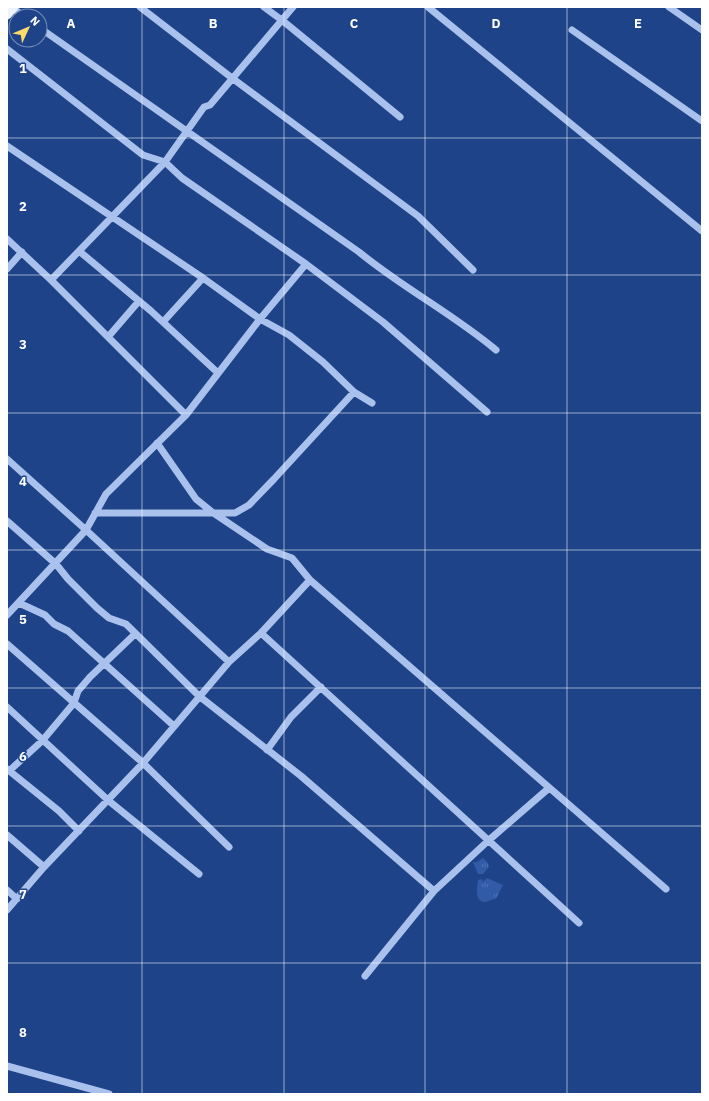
<svg xmlns="http://www.w3.org/2000/svg" width="709" height="1101" viewBox="0 0 709 1101" font-family="'IBM Plex Sans',sans-serif">
<defs>
<pattern id="grass-tufts" width="24" height="20" patternUnits="userSpaceOnUse"><rect width="24" height="20" fill="#315ba7"/><path d="M3 7l-1-3M5 7V3M7 7l1-3M15 17l-1-3M17 17v-4M19 17l1-3" fill="none" stroke="#5074b4"/></pattern>
</defs>
<rect width="100%" height="100%" fill="#1e4389"/>
<!-- grass -->
<path fill="url(#grass-tufts)" d="M483,858l5,5 1,4 -6,7h-5l-5,-12h4z
M487,878l16,7 -7,14c-4,0 -7,2 -10,3 -12,0 -9,-14 -8,-22l4,-1 1,3z"/>
<g fill="none" stroke-linecap="round" stroke-linejoin="round">
<!-- minor -->
<path stroke="#a9c1ec" stroke-width="7" d="M140,7l92,71 186,138 55,54
M264,7l19,14 117,96
M428,7l274,224
M669,7l33,23
M13,8l10,8
M40,28l319,224c44,36 94,62 137,98
M572,30l130,91
M7,49l136,106 22,7 17,16 124,86 77,58 104,90
M7,146l196,132 57,41 29,16 34,27 31,30 18,11
M7,239l44,41 135,135
M79,251l72,60 67,62
M7,269l15,-17
M51,280l114,-118 39,-55 6,-2 83,-98
M163,322l40,-44
M108,337l31,-36
M157,443l39,56 16,13 55,37 25,9 18,22 356,309
M7,459l79,71 -79,85
M95,513h140l14,-8 25,-26 80,-87
M7,521l49,43 12,15 29,29 12,10 17,6 73,72 102,80 133,115
M19,603l26,12 9,9 14,7 106,95
M261,633l318,290
M7,644l136,119 86,84
M229,662l32,-29 49,-53
M7,707l102,94 90,73
M267,750l24,-33 30,-30
M7,769l52,42 20,20
M9,771l33,-30 32,-38 4,-12 12,-14 45,-43
M7,835l37,32
M7,890l10,9
M7,910l37,-43 99,-104 86,-101 -143,-132 20,-36 80,-79 74,-96 46,-55
M365,976l69,-85 55,-51 60,-52
M7,1066l102,28"/>
<!-- major -->
<path stroke="#eef3fe" stroke-width="9" d="M7,15l7,-8"/>
</g>
<!-- grid -->
<path fill="none" stroke="#fff" stroke-width="1" stroke-opacity="0.55" d="M142,7v1087M284,7v1087M425,7v1087M567,7v1087M7,138h695M7,275h695M7,413h695M7,550h695M7,688h695M7,826h695M7,963h695"/>
<g font-size="13" text-anchor="middle" font-weight="bold" fill="#fff" stroke="#1e4389" stroke-width="3" stroke-linejoin="round" paint-order="stroke">
<text x="71" y="28">A</text>
<text x="213" y="28">B</text>
<text x="354" y="28">C</text>
<text x="496" y="28">D</text>
<text x="638" y="28">E</text>
<text x="23" y="73">1</text>
<text x="23" y="211">2</text>
<text x="23" y="349">3</text>
<text x="23" y="486">4</text>
<text x="23" y="624">5</text>
<text x="23" y="761">6</text>
<text x="23" y="899">7</text>
<text x="23" y="1037">8</text>
</g>
<!-- border -->
<rect width="709" height="1101" fill="none" stroke="#ffffff" stroke-width="16"/>
<!-- north arrow -->
<g transform="translate(28 28) rotate(46)"><circle r="19" fill="#1e4389" stroke="#788eb8"/>
<path d="M0-3L7 15L0 10L-7 15Z" fill="#fbdd68"/>
<text y="-6" font-size="11" font-weight="bold" text-anchor="middle" fill="#ffffff">N</text>
</g>
</svg>
